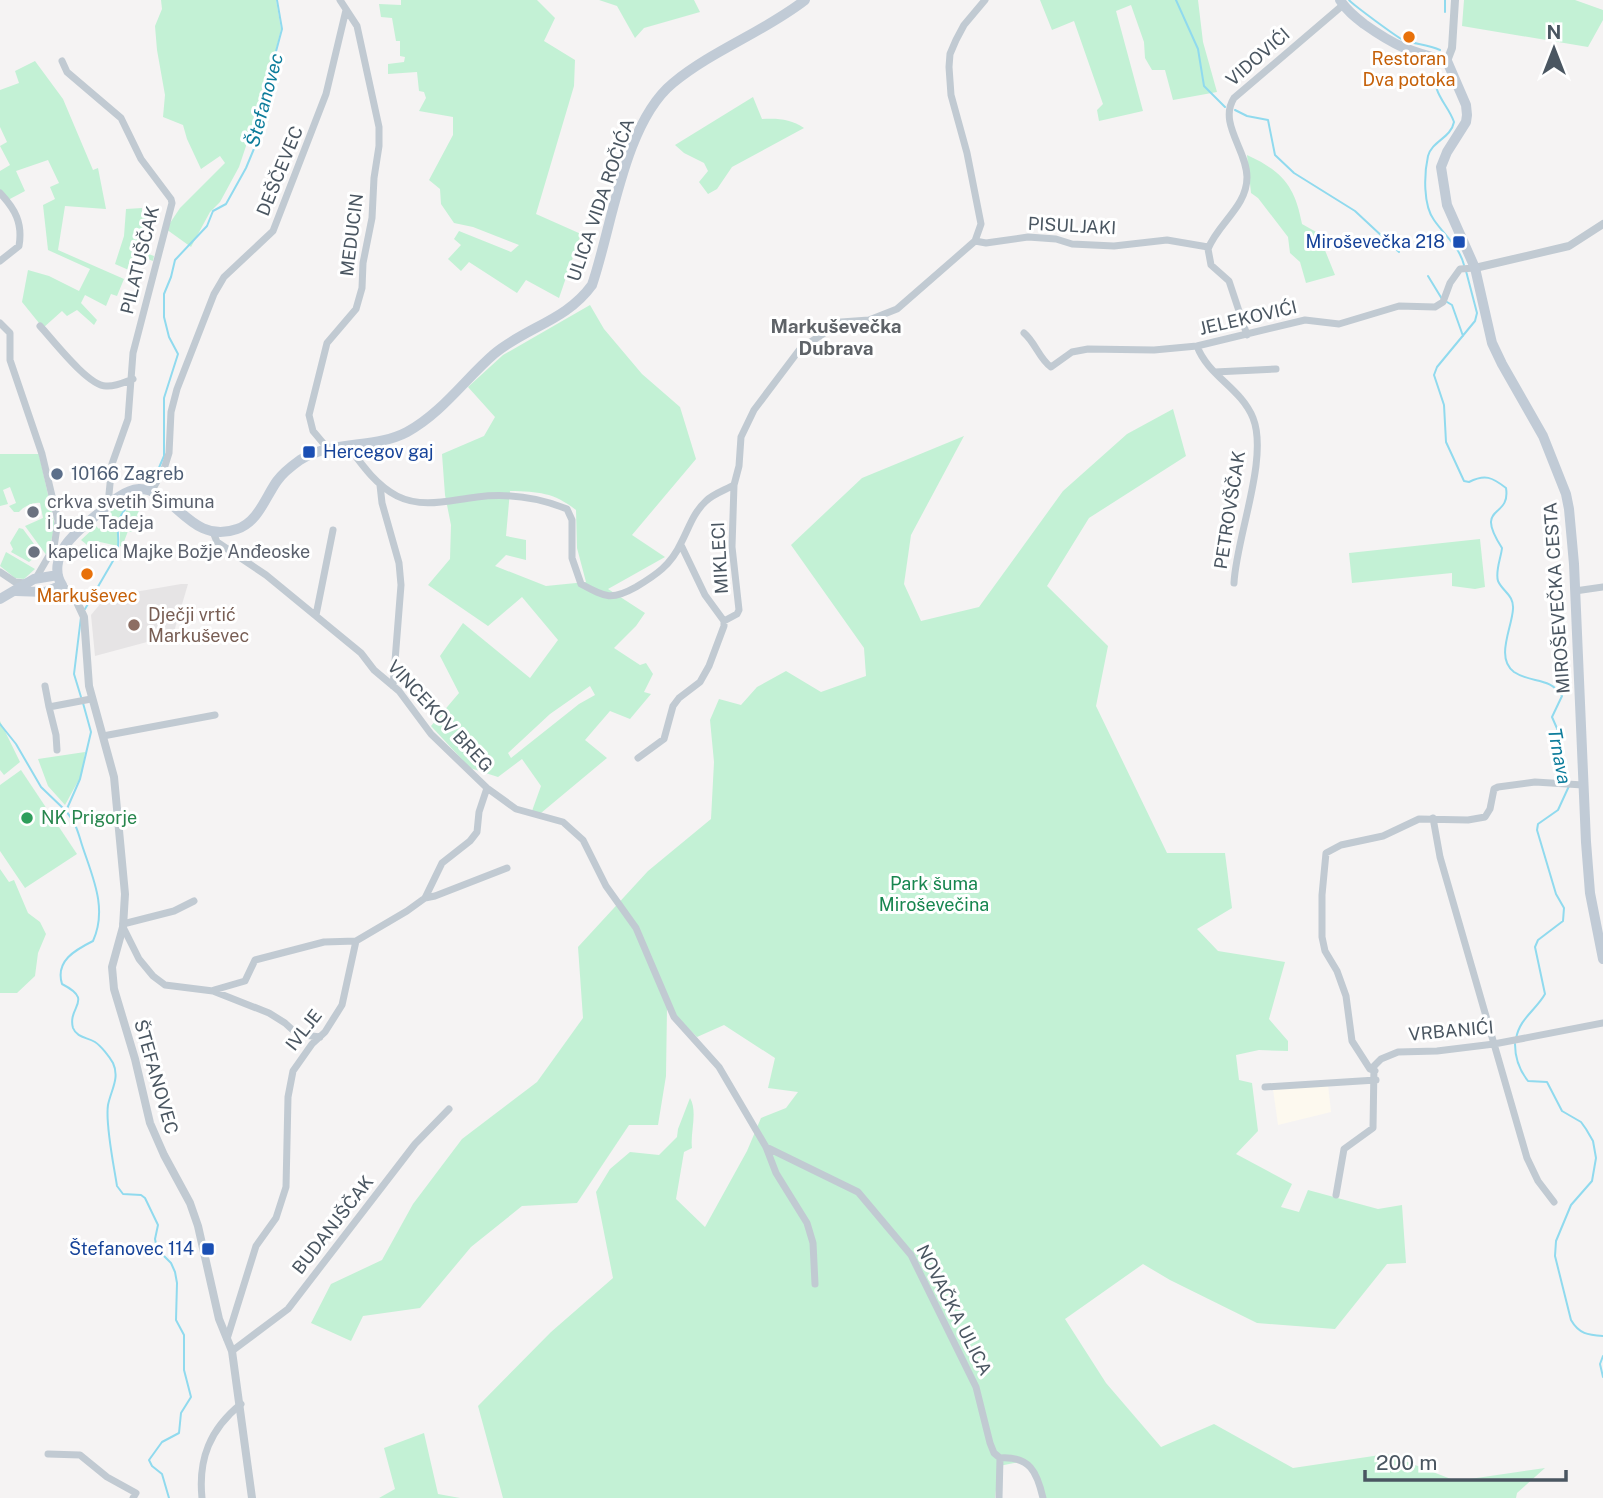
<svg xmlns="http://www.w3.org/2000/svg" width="1603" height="1498" viewBox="0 0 1603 1498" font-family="'Public Sans',sans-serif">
<rect width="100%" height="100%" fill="#f5f3f3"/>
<!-- commercial -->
<path fill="#fdf9ef" d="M1328,1084l3,28 -53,13 -5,-36z"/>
<!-- education -->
<path fill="#e6e4e5" d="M181,584h7l-15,51 -78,21 -4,-41 15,-18z"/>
<!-- green -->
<path fill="#c3f1d5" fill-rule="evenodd" d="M161,0h115l5,29 -11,45 -31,93 -19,35 -10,10 -19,35 -25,-18 14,-21 45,-45 -5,-7 -19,13 -14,-30 -4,-14 -20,-8 2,-22 -8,-45 -2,-24 7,-17z
M401,0h136l18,18 -11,23 31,19 -1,26 -38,128 45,20 -22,64 -33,-18 -9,13 -48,-31 -8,9 -13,-12 13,-14 -7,-6 5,-8 52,21 8,-7 -46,-18 -19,-4 -13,-19 -1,-15 -11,-9 24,-45v-18l-34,-6 7,-13 -2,-6 -5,-1 -2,-19 -29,2v-10l16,-2 1,-5 -5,-1v-15h-4l-4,-23 -11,-1 -2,-13 22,1z
M599,0h95l6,12 -56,16 -9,10 -18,-32z
M1040,0h158l5,42 14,50 -44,8 -8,-30h-13l-7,-12 -1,-16 -13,-37 -15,6 27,100 -44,10 -2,-11 6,-6 -29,-83 -22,9z
M1464,0h111l28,10v10l-15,27 -126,-21z
M35,61l28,38 30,71 5,-2 8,41 -41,-3 -7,44 66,29 -7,17 -6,-2 -5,12 -21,-11 -4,8 16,17 -3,5 -17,-15 -10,6 -5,-5 -19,17 -21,-26 6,-32 21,6 30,15 11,-22 -42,-19 -5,-45 12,-6 -5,-12 9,-4 -11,-23 -32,11 9,20 -17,9 -8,-10v-19l10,-6 -10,-19 7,-4 -7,-15v-37l19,-7 -4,-12z
M753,97l9,22c16,-1 29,0 42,9l-72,39 -15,22 -9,5 -9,-12 9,-11 -4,-8 -20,-10 -9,-8z
M1247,155c35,16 48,31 55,69l16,9 17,42 -29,8 -6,-21 -10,-9 -2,-16 -30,-39 -7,-5z
M142,208v6l9,5 -2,7 -5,-1 -2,15h-3l-2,10 17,6 -1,5 -17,-6 -5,16 -16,-7 9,-28 2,-27z
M590,305l14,24 38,45 38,33 16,52 -64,76 33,22 -57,32 37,24 -9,13 -22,22 26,17 6,-2 7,11 -9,18 7,2 -21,25 -20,-8 -25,29 22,18 -66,55 -9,-2 9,-25 -19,-27 -24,18 -28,-9 -39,-42 28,-33 -19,-37 23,-33 67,55 28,-38 -36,-43 -34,29 -60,-41 22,-26 1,-34 -6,-30 -3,-41 42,-18 11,-19 -27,-30 35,-32zM510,491c29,1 43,1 66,19l1,38 9,34 -40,4 -51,-20 11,-11 20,5v-20l-20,-4zM590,686l5,9 -16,9 -68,54 -3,-5 42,-39z
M1173,409l13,47 -97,62 -42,68 61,60 -12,60 71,147h58l7,55 -35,21 21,22 67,11 -16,57 19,22v10l-29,-1 -23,5 3,25 13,3 6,48 -22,23 56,30 -11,23 18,5 9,-22 70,19 24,-4 4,58 -19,1 -52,65 -78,-6 -87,-43 -27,-16 -78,55 41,64 55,64 53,-23 79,44 94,-14 69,27 89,-13 -28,25 -1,5h-471l-20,-37 -26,5 -4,32h-492l-25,-92 73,-74 62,-54 -17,-86 14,-23 20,-17 29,3 18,-18 1,-8 12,-31c8,14 0,34 2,50l-8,4 -8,47 29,28 42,-76 14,-33 25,-10 12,-16 -30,-4 7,-30 -51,-33 -27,12 -30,-29 -1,68 -8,49h-29l-52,78 -55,3 -51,41 -51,61 -57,8 -12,25 -40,-18 20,-39 51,-24 31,-56 49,-65 75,-57 46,-64 -5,-71 70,-76 63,-52 3,-57 -4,-42 9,-21 22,6 16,-18 29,-16 35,21 45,-16 -2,-28 -73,-103 71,-67 102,-42 -53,99 -7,49 17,37 58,-14 84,-116 64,-57z
M0,454h39l16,72 -8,30 -22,-30 18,-8 -3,-15c-7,-1 -17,4 -21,9h-5l-5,-6 7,-3 -6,-16 -7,3 5,14 -8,2z
M136,493l1,4c-22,16 -18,25 -19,49l-18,-4 -8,7 -11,-9 15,-14 3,3 4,-4 -1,-3 14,-17z
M142,495l4,1 -9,19 6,11 -10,3 -1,3 -4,-1 -6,16 -2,-1c0,-28 0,-32 22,-51z
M19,528l4,1 17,23 -8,-6 -4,1v4l6,7 -5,4 -18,-10 2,-3 -3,-6z
M1480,539l5,48 -10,2 -23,-3v-13l-100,10 -3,-30z
M6,552l29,17 -11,10 -9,-1 -15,-12z
M0,721l20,41 -16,13 -4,-5z
M85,752l-3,22 -17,31 -17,-19 -10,-27z
M21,770l56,84 -52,34 -25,-37v-66z
M0,869l9,13 5,-2 14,33 12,9 6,12 -8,19 -3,23 -18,17h-17z
M424,1433l14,61 22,4h-81l16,-9 -11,-41z"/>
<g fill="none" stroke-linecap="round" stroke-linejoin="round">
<!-- stream -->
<path stroke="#90daee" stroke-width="2" d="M1176,0l22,49 6,37 21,21
M1349,0c4,5 48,37 54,40 12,4 26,5 37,10
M1445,0v12
M1438,71c-9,20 10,33 16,51 -3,16 -22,19 -26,34 -4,18 -5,49 6,64 11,16 25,26 30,45
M1235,110l12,6 21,4 7,35 19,18 61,38 44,41
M1466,271l11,42 -2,8 -38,46 -3,8 10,30 2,37 18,39 5,1c16,-8 23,-5 37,6 5,32 -33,15 -4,60 -1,10 -7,23 -4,33 5,11 16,14 15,28 -1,19 -18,49 1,63 18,12 35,4 48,24l-10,21 7,16v25l9,22
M1428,276l14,23
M1447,302l5,3 11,31
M146,485l12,-15 6,-14v-58l14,-44 -9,-17 -5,-20v-23l7,-17 4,-17 32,-34 6,-15 13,-7 20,-36 10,-24 11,-59 15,-56 -5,-29
M85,609l32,-55c3,-11 0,-19 1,-29 2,-16 15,-21 24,-32
M81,617l-7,57 7,23
M83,703l8,29 -11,47 -14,32c10,12 12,21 16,34 10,31 26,63 11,96 -18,9 -38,20 -31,43 33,17 5,22 11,44 4,10 14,9 22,14 6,4 14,14 18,21 7,15 -2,27 -5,42 -3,19 6,61 9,81l6,8 18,1 4,3 13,27 -3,14 2,10 14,14 4,9 2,11 -1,37 8,15v35l7,27 -10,16 -2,20 -17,9 -13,18 3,6 10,8 7,24
M0,724l16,20 25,43 25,24
M1516,1039c3,-20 20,-29 29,-45l-10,-47 3,-7 25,-19 1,-13 -8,-14 -19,-64 1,-6 20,-14 11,-24
M1515,1044c0,13 5,27 13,37l19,1 15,29 19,11 5,7 7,12 3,17 -4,23 -21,24 -15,36 -1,15 16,64c8,14 17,15 32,16
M1603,1356l-3,8 3,13"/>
<!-- minor -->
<path stroke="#c1cad2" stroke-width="7" d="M62,61l5,11 54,46 20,41 30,40 1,4 -39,150 -5,66 -16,45 -3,30 1,9
M0,193c15,16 23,30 19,53l-19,15
M975,241l11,2 42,-6 28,2 16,5 42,2 53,-6 41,7
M0,323l10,10v27l32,94 16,67 -4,26 -18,31
M40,326c13,14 48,60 66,60 9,1 19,-4 27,-7
M1024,333c11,9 16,27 27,34l21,-15 16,-3 66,1 43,-4 108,-26 34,4 60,-18 36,1 8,-5 7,-19 10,-14 15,-1
M1247,335l-18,-54 -18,-16 -3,-16c10,-26 39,-42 39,-72 0,-27 -29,-54 -13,-79l109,-93
M1197,346c11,30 44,42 56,72 16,40 -17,120 -19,165
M1215,372l61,-3
M348,446c14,19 28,39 49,50 26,13 53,4 80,1 32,-4 60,0 90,12l5,11v38l9,26c24,13 30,17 55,3 20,-12 35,-22 45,-44 8,-15 12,-30 25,-42 7,-7 19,-11 28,-16l5,-19 2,-29 13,-27 46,-61 41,-27 28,-2 28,-11 78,-68 6,-17 -14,-71 -16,-58 -2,-28 1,-13 6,-14 8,-15 21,-25
M329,450l-16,-19 -4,-16 18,-72 29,-34 6,-21 1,-25 9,-45 2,-40 5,-32v-19l-22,-101 -17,-26
M380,485l2,18 17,60 2,22 -8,101
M151,492l13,-23 5,-16 2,-41 6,-23 37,-95 10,-17 49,-46 53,-137 20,-84
M213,532l4,10 49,33 95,78 13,17 25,21 32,43 56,54 29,21 47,13 20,18 23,46 30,42 38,89 45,50 47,80 10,26 31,50 6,20 2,41
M0,572l15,10 11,1
M1575,591l28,-4
M316,615l17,-85
M724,621l13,-7 2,-4 -7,-63 2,-62
M45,686l4,21 42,-8
M49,707l7,28 1,15
M103,736l112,-21
M638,758l26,-19 9,-33 6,-8 21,-16 9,-16 15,-40v-5l-19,-26 -24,-50
M1433,818l7,39 87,301 11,23 16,21
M425,898l10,-2 72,-28
M123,924l51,-13 20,-10
M123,927l16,32 14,17 12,9 48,6 56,22 16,10 12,11 23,3
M214,990l31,-9 10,-21 69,-18 32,-1
M1375,1071l-5,-2 -18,-28 -6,-45 -9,-25 -12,-20 -3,-14v-42l4,-42 15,-8 42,-9 36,-17 49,1 17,-3 5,-8 4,-20 4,-2 37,-5 48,3
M1265,1087l111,-7
M766,1147l92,45 53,63 65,132 14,56 4,10 6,5c30,-2 37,14 43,40
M1336,1195l8,-46 29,-21 1,-62 7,-7 17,-7 39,-1 57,-7 109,-21
M227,1339l29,-93 20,-28 10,-31 2,-90 5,-26 19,-27 13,-12 17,-27 14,-64 51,-30 18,-13 17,-35 28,-22 7,-9 2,-20 8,-24
M232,1351l56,-42 127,-165 34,-35
M48,1454l32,1 27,22 29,16 -3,5
M202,1498c-4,-39 8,-69 39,-94
M999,1498l1,-40"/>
<!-- tertiary -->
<path stroke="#c1cad2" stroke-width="8" d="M1447,61l5,-13 3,-48
M1475,268l94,-22 34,-22
M62,585l15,17 7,15 5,69 25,91 11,117 -2,33 -11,40 2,22 21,70 15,64 14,32 26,48 8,23 21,93 13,32 20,147"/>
<!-- secondary -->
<path stroke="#c1cbd6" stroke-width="10" d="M1340,0c6,10 15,17 24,24 31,22 46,28 83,37l19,44 1,10 -1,7 -19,30 -6,15 6,38 28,63 17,75 10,21 41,72 23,58 3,15 5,55 12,278 4,51 13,66
M16,591l29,1 17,-7c-8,-12 -5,-27 3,-39 8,-12 23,-24 34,-33 11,-10 25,-23 40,-24 35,-1 51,57 98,40 21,-7 28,-31 40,-48 5,-7 16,-16 23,-21 32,-20 75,-11 107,-28 35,-19 58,-53 87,-78 32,-27 72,-33 98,-69 20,-58 32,-162 81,-202 40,-33 91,-51 132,-83
M0,599l34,-20 24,-4"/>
</g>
<!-- markers -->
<g fill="#e8710a" stroke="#fff" stroke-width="2.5">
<circle cx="1409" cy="37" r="7"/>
<circle cx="87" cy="574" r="7"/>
</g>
<g fill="#1a4fb4" stroke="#fff" stroke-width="2.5">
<rect x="1452" y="235" width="14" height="14" rx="3.5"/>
<rect x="302" y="445" width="14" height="14" rx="3.5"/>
<rect x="201" y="1242" width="14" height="14" rx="3.5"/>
</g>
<circle fill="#5c6f8a" stroke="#fff" stroke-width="2.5" cx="57" cy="474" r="7"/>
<g fill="#6b7280" stroke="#fff" stroke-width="2.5">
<circle cx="33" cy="512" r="7"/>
<circle cx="34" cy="552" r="7"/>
</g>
<circle fill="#8d6e63" stroke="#fff" stroke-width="2.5" cx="134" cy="625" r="7"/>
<circle fill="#2e9e5b" stroke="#fff" stroke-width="2.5" cx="27" cy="818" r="7"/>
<g text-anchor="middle" stroke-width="6" stroke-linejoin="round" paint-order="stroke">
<!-- street labels -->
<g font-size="18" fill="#4a5661" stroke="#fff">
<text transform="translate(1258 57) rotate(-41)" y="6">VIDOVIĆI</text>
<text transform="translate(280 171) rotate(-68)" y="6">DEŠČEVEC</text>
<text transform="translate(601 200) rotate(-71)" y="6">ULICA VIDA ROČIĆA</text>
<text transform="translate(1072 226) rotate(3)" y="6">PISULJAKI</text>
<text transform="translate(352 235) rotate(-83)" y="6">MEDUCIN</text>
<text transform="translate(140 260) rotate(-76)" y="6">PILATUŠČAK</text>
<text transform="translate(1248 318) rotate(-13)" y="6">JELEKOVIĆI</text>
<text transform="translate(1230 510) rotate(-81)" y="6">PETROVŠČAK</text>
<text transform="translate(720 558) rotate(-93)" y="6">MIKLECI</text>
<text transform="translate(1557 598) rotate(-94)" y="6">MIROŠEVEČKA CESTA</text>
<text transform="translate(440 716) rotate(47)" y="6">VINCEKOV BREG</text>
<text transform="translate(304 1030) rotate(-52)" y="6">IVLJE</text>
<text transform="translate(1451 1031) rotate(-5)" y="6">VRBANIĆI</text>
<text transform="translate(156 1077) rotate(74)" y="6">ŠTEFANOVEC</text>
<text transform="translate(333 1225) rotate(-52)" y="6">BUDANJŠČAK</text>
<text transform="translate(954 1310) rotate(63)" y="6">NOVAČKA ULICA</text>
</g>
<!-- food labels -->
<g font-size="18" fill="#c56008" stroke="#fff">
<text x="1409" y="65">Restoran<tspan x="1409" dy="21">Dva potoka</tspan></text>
<text x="87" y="602">Markuševec</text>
</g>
<!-- transit labels -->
<g font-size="18" fill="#164399" stroke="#fff" text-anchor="end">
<text x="1445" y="248">Miroševečka 218</text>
<text x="323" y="458" text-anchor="start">Hercegov gaj</text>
<text x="194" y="1255">Štefanovec 114</text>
</g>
<!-- service labels -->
<g font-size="18" fill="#4e5e75" stroke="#fff" text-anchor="start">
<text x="71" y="480">10166 Zagreb</text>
</g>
<!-- worship labels -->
<g font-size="18" fill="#5b616d" stroke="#fff" text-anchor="start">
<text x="47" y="508">crkva svetih Šimuna<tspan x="47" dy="21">i Jude Tadeja</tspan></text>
<text x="48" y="558">kapelica Majke Božje Anđeoske</text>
</g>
<!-- education labels -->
<g font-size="18" fill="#785e54" stroke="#fff" text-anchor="start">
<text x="148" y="621">Dječji vrtić<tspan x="148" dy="21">Markuševec</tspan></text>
</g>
<!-- leisure labels -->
<g font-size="18" fill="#27864d" stroke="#fff" text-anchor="start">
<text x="41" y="824">NK Prigorje</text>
</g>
<!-- park labels -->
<g font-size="18" fill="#17864f" stroke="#fff">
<text x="934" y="890">Park šuma<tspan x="934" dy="21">Miroševečina</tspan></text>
</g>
<!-- water labels -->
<g font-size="19" font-style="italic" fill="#0c7c9b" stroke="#fff">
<text transform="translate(264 100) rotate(-75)" y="7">Štefanovec</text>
<text transform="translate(1560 756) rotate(79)" y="7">Trnava</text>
</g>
<!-- neighbourhood labels -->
<g font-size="19" font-weight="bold" fill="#5f6368" stroke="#fff">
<text x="836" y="333">Markuševečka<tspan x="836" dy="22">Dubrava</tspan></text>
</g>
</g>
<!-- north arrow -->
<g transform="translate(1554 49)" stroke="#ffffff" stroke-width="5" paint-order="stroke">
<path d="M0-5L12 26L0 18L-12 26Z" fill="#4a5661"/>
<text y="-10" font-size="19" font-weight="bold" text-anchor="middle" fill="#4a5661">N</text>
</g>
<!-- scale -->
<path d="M1365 1470v10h201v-10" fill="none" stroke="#4a5661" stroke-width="3.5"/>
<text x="1376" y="1470" font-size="21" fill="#4a5661" stroke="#ffffff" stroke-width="5" paint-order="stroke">200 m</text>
</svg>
